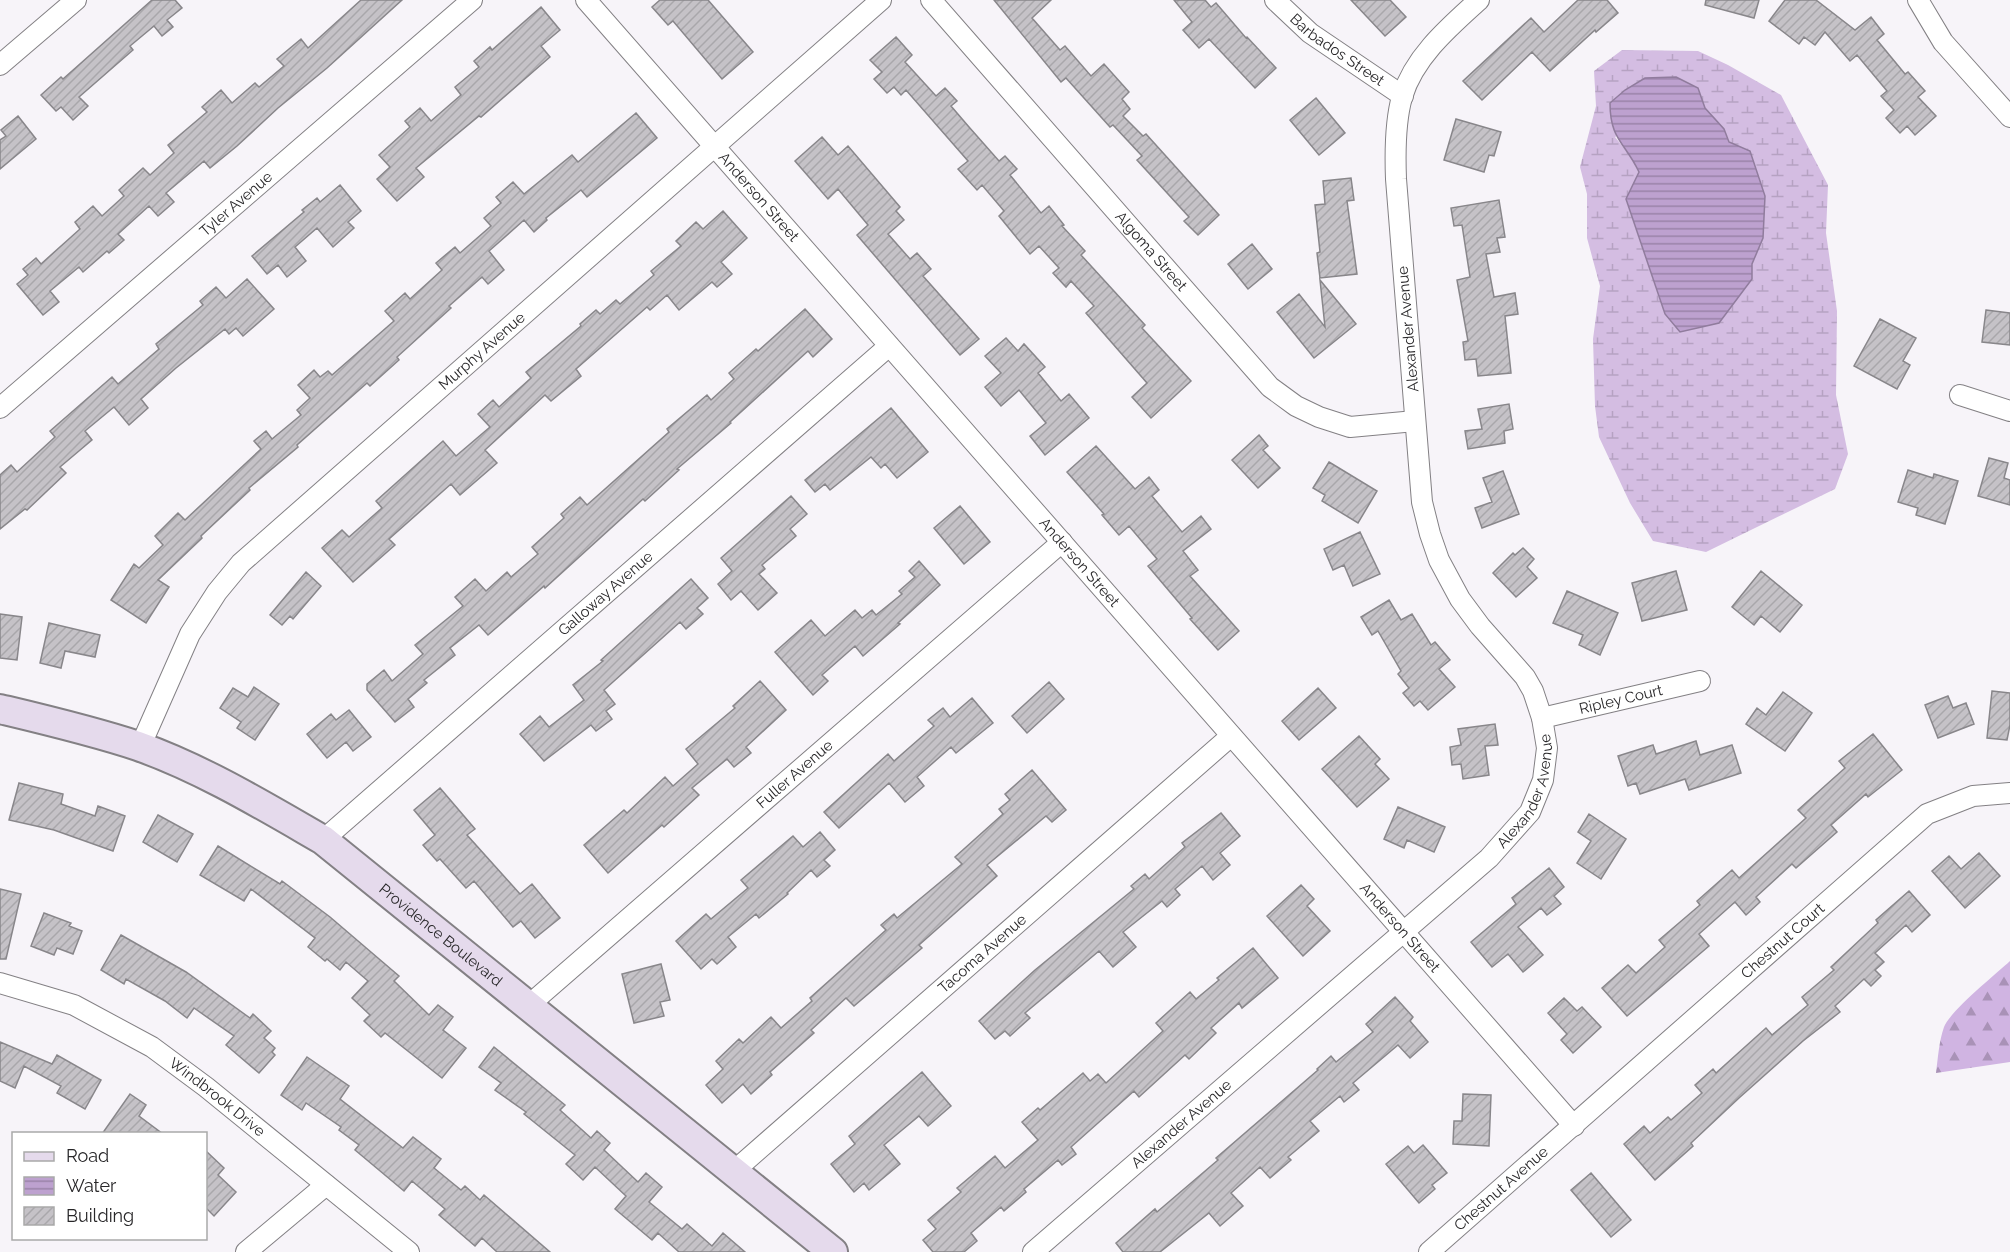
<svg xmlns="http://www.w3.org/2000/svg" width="2010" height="1252" viewBox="0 0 2010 1252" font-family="Raleway,sans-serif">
<defs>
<pattern id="forest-firs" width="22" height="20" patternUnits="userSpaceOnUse" patternTransform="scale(1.5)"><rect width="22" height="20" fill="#d0b4e2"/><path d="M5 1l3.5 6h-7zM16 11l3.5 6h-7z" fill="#a992b7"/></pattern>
<pattern id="wetland-marsh" width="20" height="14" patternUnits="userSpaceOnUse" patternTransform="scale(1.5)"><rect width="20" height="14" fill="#d4bde2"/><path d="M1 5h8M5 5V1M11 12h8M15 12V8" fill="none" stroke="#b6a2c2"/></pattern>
<pattern id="water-rules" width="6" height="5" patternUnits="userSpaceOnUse" patternTransform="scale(1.5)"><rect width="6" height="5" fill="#bda1cf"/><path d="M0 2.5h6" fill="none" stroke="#9a83a8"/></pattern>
<pattern id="building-hatch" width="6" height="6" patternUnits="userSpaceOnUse" patternTransform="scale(1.5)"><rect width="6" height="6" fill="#c5c2c7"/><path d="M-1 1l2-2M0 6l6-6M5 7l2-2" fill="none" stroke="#a9a7ab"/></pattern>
</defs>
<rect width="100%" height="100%" fill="#f7f4f9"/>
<!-- forest -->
<path fill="url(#forest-firs)" d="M2010,961v101l-74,11c2,-15 3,-32 8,-46 7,-17 51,-52 66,-66z"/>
<!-- wetland -->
<path fill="url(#wetland-marsh)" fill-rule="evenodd" d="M1622,50l76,1 30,14 53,30 47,90 -2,48 11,78 -1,84 12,59 -13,35 -129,63 -53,-11 -23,-38 -31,-66 -4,-31 -2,-67 7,-53 -13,-48v-44l-7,-27 16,-61 -2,-35zM1698,88l7,20 19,21 39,90v19l-11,26v15l-87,35 -39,-114 13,-28 -6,-13 -18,-22z"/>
<!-- water -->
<path fill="url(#water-rules)" stroke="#907c9d" stroke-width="1.5" d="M1676,77l22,11 7,20 19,21 5,13 21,9 15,45 -2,42 -11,26v15l-33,44 -39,9 -15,-18 -39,-115 13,-27c-14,-30 -29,-32 -29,-69l15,-13 20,-12z"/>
<!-- building -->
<path fill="url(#building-hatch)" stroke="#88868a" stroke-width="1.5" d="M152,0h23l7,8 -15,12 6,7 -11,9 -8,-10 -24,20 3,4 -54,47 9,9 -15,14 -12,-13 -5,4 -15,-16 20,-18 2,2z
M361,0h41l-75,68 -49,40 -41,38 -27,22 -6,-7 -38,32 8,9 -16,14 -9,-10 -31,28 6,6 -15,13 -2,-2 -24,21 -4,-5 -29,24 9,11 -16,13 -26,-31 11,-9 -5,-6 13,-11 5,6 39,-35 -5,-7 18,-16 9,10 22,-20 -5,-6 24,-22 7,7 24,-22 -6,-8 39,-33 -5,-5 19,-17 11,13 23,-20 4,4 25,-21 -7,-7 24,-20 7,9z
M660,0h48l45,52 -31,27 -49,-58 -5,4 -16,-18z
M994,0h57l-19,18 28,32 5,-4 26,30 13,-12 25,28 -7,7 8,10 -7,7 20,20 3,-2 73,81 -21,20 -14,-14 5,-4 -52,-57 5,-4 -29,-31 -3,2 -44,-49 -5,4z
M1174,0h31l6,7 5,-4 30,35 1,-1 29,31 -21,20 -46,-49 -10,9 -16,-18 9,-8z
M1351,0h39l16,17 -21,19z
M1578,0h29l11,13 -22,19 -1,-2 -45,41 -18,-19 -50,48 -19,-19 68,-63 13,14z
M1706,0h53l-5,18 -49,-13z
M1785,0h31l39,30 16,-13 13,17 -7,6 28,34 3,-2 17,19 -7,6 18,19 -21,19 -8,-9 -7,7 -14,-15 8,-8 -13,-14 6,-5 -30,-36 -7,6 -25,-29 -10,13 -11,-8 -5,7 -30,-23z
M541,7l19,23 -19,16 9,11 -69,60 -2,-1 -63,52 8,9 -27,24 -20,-22 13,-12 -11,-12 31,-28 -5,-6 15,-13 11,13 30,-26 -6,-8 24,-20 -5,-6 16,-14 2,3z
M896,37l16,18 -7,7 31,34 9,-8 12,13 -6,5 18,21 30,34 6,-5 12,13 -7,6 31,38 8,-7 15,19 -2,1 23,25 -4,4 64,70 -3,3 49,53 -40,37 -19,-21 15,-14 -61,-70 8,-7 -23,-25 -5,6 -13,-14 6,-5 -20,-22 -9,8 -31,-38 5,-5 -22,-26 -5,5 -19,-21 10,-8 -62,-71 -5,5 -7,-8 -7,6 -13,-14 8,-7 -12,-12z
M1316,98l29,35 -26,22 -29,-35z
M636,113l21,25 -70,59 -6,-7 -35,28 1,2 -13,12 -10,-12 -35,31 15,19 -16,14 -6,-7 -33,29 2,2 -54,49 2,3 -29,26 -3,-3 -70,62 1,2 -49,41 1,2 -49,46 1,2 -44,42 11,7 -23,36 -35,-23 23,-36 5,4 24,-23 -8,-9 23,-23 7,7 76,-71 -7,-8 12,-10 6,8 29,-24 -4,-5 13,-12 -12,-13 16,-15 6,7 8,-6 4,4 62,-54 -9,-10 20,-18 5,6 32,-29 -6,-7 19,-16 5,6 31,-27 -7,-8 17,-15 -5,-6 17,-15 11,12 48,-39 6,7z
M18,116l18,23 -36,30v-29l6,-4 -5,-6z
M1456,119l45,13 -7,24 -5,-1 -5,17 -40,-12z
M822,137l16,18 10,-9 52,61 -4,4 8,9 -16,14 22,25 7,-6 14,16 -8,7 56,63 -19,16 -103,-120 11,-10 -30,-36 -10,10 -33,-38z
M1351,178l3,22 -7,1 10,73 -37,4 -3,-25 3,-1 -5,-47 10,-1 -2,-23z
M340,185l21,26 -13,11 6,6 -21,19 -16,-19 -22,19 11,14 -19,16 -9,-12 -11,9 -15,-18 52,-44 -2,-2 15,-12 3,4z
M1499,200l6,37 -8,1 3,14 -14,2 8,43 21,-4 3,21 -13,2 6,57 -33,3 -2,-17 -11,1 -2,-18 5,-1 -11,-61 13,-3 -8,-52 -8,1 -3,-18z
M723,211l24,27 -26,24 11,12 -15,13 -5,-5 -33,28 -12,-15 -17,15 -3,-3 -71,62 5,7 -30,25 -6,-6 -60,55 12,13 -37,32 -9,-11 -62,55 6,6 -42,37 -31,-34 20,-18 7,7 33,-29 -6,-7 67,-60 13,15 34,-29 -12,-13 15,-14 6,7 32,-29 -5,-6 55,-46 -1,-2 16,-14 4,4 16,-14 4,4 34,-29 -3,-4 30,-25 -5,-5 20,-19 7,7z
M1252,244l20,25 -24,20 -20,-25z
M247,279l27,30 -31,27 -7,-8 -7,6 -4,-5 -49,39 -35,31 7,9 -19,17 -15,-18 -29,24 7,9 -32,27 6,6 -39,37 -2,-1 -25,20v-54l11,-10 6,7 38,-35 -5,-6 62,-54 6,7 41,-35 -3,-5 47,-39 -3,-4 16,-14 10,11z
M1320,280l36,44 -42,34 -37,-46 22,-18 26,33z
M805,309l27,30 -19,18 -5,-6 -78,71 1,1 -54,46 2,1 -34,31 -2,-2 -98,89 -1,-2 -56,49 -9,-10 -29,23 5,7 -31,25 3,3 -19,16 6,8 -19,15 -28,-32v-6l17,-14 8,11 31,-27 -8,-9 48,-39 -8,-9 20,-18 11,12 21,-19 4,5 27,-23 -6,-7 32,-29 -3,-4 19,-17 7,8 82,-73 -2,-3 40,-34 4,5 23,-21 -5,-6 27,-24 2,2z
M1986,310l24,3v32l-28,-3z
M1880,319l36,19 -13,23 7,4 -13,24 -43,-23z
M1006,338l12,13 6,-7 21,23 -7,6 23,28 8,-7 20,24 -44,37 -15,-19 16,-13 -27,-33 -18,16 -16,-19 16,-14 -16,-17z
M1509,404l4,25 -9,2 1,12 -37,6 -3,-18 17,-2 -4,-20z
M891,408l37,44 -31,26 -12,-14 -4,4 -10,-11 -41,33 -5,-6 -10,8 -10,-12z
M1259,435l9,11 -5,4 17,18 -22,20 -26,-28z
M1096,446l39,43 14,-12 10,13 -7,6 30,36 19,-16 10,13 -28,22 15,19 -8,6 49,55 -21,19 -28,-31 2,-1 -44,-52 9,-7 -28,-33 -10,9 -17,-20 2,-1 -37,-42z
M1989,458l19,5 -4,15 6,2v25l-32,-9z
M1329,462l48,29 -19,32 -36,-22 3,-6 -12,-7z
M1908,470l25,8 1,-4 24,7 -13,43 -29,-9 2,-7 -20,-6z
M1503,471l16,43 -37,14 -7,-20 17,-6 -9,-24z
M791,496l16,18 -17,15 6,7 -34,29 3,4 -6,5 18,19 -19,17 -17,-19 -10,9 -13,-16 14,-13 -11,-13z
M960,506l30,36 -26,22 -30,-36z
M1360,532l20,42 -27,12 -9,-21 -11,5 -9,-21z
M1523,548l11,11 -7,8 10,11 -21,19 -23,-24 20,-20 2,2z
M919,561l21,24 -42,38 2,1 -37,32 -8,-10 -33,29 6,6 -15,14 -38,-43 36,-32 14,16 30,-26 7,8 10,-8 4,5 26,-21 -3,-3 16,-14 -6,-6z
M1676,571l11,39 -45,11 -10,-38z
M1761,571l41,34 -22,27 -19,-16 -7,9 -22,-18z
M306,572l15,14 -28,33 -3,-3 -8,9 -12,-10z
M691,579l17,19 -11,10 6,6 -17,15 -6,-7 -76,68 11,14 -9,7 6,8 -16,12 -5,-6 -47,36 -24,-27 20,-18 9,11 35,-27 -11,-15 30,-24 -2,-1z
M1567,591l51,22 -18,42 -21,-10 4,-10 -30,-12z
M1389,600l12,20 11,-6 19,31 4,-3 15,18 -11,9 16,18 -27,23 -8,-9 -6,5 -11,-13 6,-5 -11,-14 3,-3 -23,-40 -6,4 -11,-18z
M0,614l22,3 -5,43 -17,-2z
M49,623l51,12 -5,22 -30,-6 -4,17 -21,-5z
M760,681l26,29 -40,37 5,6 -17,14 -7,-8 -35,29 7,7 -35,32 -2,-2 -54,48 -24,-28 40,-35 3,3 38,-36 8,9 25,-22 -12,-15 49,-41 -2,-2z
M1049,682l15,17 -37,34 -15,-17z
M254,687l25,17 -24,36 -18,-12 4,-6 -21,-14 13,-20 15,9z
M1318,688l18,20 -37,32 -17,-19z
M1992,691l18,2v32l-3,15 -20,-2z
M1783,692l29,21 -27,38 -39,-27 11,-16 9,7z
M1948,696l5,12 13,-5 8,21 -36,14 -13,-33z
M972,698l21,25 -37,30 -5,-6 -34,30 7,9 -19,16 -16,-19 -50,45 -15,-16 64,-58 6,7 40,-35 -6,-6 15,-12 7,9z
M349,710l22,27 -18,14 -7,-9 -19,16 -20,-24 24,-20 5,6z
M1495,724l3,21 -13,1 4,29 -26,4 -2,-15 -9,1 -2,-18 11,-2 -3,-16z
M1873,734l29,36 -34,27 -2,-3 -35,31 6,7 -41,36 -4,-4 -36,33 4,5 -14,13 -11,-13 -36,32 10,12 -82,70 -25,-28 26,-23 8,8 29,-26 -6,-7 41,-35 -3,-4 35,-31 7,8 67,-60 -8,-8 47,-42 -6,-7z
M1359,736l21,23 -5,5 14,15 -32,28 -35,-38z
M1696,741l4,14 32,-10 9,28 -52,17 -4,-11 -45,15 -4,-11 -8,3 -10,-30 35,-11 3,9z
M1032,770l34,40 -14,12 -6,-6 -59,49 10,11 -78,69 3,3 -68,58 -8,-8 -35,32 3,3 -44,39 2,3 -21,19 -8,-10 -21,19 -16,-18 17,-16 -7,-8 23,-22 4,4 28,-26 10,11 31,-27 -2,-3 76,-68 -5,-5 13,-11 3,4 65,-54 -7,-7 48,-43 -4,-5 11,-9 -5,-6z
M19,783l44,11 -2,10 34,12 3,-10 27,10 -12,35 -59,-21 -45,-10z
M440,788l35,41 -8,6 53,59 12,-10 28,34 -25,20 -14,-17 -8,6 -39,-46 -8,7 -26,-29 -3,2 -14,-16 12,-10 -21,-25z
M1398,807l47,20 -11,25 -27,-12 -3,8 -20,-9z
M1221,813l19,23 -20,17 10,12 -17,15 -11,-14 -27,23 5,6 -13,12 -5,-6 -39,31 13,15 -23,20 -14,-16 -74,62 5,5 -20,18 -5,-5 -10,8 -16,-18 56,-51 99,-81 -3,-3 14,-12 4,5 36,-32 -3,-4z
M1589,814l37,25 -25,40 -24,-16 14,-22 -13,-9z
M158,815l35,19 -16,28 -34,-20z
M820,832l15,18 -11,10 6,6 -13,11 -6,-7 -24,23 1,1 -29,24 -3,-4 -28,23 8,10 -19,17 -5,-5 -11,10 -25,-28 30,-27 5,5 37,-31 -7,-8 52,-44 10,11z
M218,846l62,38 2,-3 48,36 69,59 -5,5 35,34 9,-10 15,12 -10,13 23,18 -24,30 -57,-45 -4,4 -17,-16 6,-6 -18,-17 16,-17 -22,-19 -6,8 -13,-11 -2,2 -17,-14 7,-9 -64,-49 -7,12 -44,-26z
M1979,853l21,23 -35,32 -33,-37 17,-15 12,13z
M1549,868l15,19 -10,9 7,8 -14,11 -6,-7 -23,19 25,28 -20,17 -15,-18 -16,13 -21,-25 45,-38 -4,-6z
M1301,885l13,14 -7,7 23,25 -27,25 -36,-40z
M0,889l21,5 -15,65h-6z
M1909,891l21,24 -18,17 -6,-7 -31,28 9,9 -9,8 6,6 -10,10 -7,-7 -29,27 5,6 -37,29 -64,57 -48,45 2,3 -38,34 -31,-36 20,-18 6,7 18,-16 3,3 31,-27 -7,-8 18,-16 3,4 50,-45 6,7 36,-30 -6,-8 32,-27 -3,-3 47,-44 -2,-3z
M44,913l27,10 -2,3 13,5 -9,23 -16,-6 -3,7 -23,-9z
M121,935l65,37 64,46 3,-4 18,17 -7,7 11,10 -3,4 3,3 -16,18 -33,-28 8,-9 -40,-28 -7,10 -22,-17 -39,-22 -2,5 -23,-14z
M1253,948l25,30 -36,30 -3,-5 -28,25 5,5 -27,26 -4,-4 -46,42 -5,-6 -63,56 5,7 -14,11 -4,-5 -34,29 2,3 -22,19 -3,-4 -30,26 6,8 -13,11h-31l-10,-12 13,-11 -8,-9 33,-28 -4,-4 38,-32 10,12 33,-28 -16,-18 16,-14 2,2 43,-37 7,8 8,-7 8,9 57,-52 -7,-8 34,-31 6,7 23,-19 -2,-2z
M661,964l9,36 -10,2 4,14 -30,7 -12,-49z
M1395,997l18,20 -3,4 18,21 -18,16 -12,-13 -45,38 6,7 -15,12 -4,-6 -30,25 9,10 -31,26 3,3 -21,18 -10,-11 -29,26 12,13 -23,20 -11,-13 -49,39h-37l-7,-9 39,-34 2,3 61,-52 -2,-2 102,-88 -1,-1 14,-13 5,6 37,-30 -7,-8z
M1564,998l13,13 5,-4 19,20 -28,26 -12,-13 6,-6 -19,-21z
M0,1042l52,22 5,-9 44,25 -16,29 -28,-16 4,-7 -37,-20 -9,22 -15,-7z
M494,1047l71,58 -5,5 31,28 6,-7 13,12 -6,7 34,32 8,-9 16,14 -13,15 33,27 5,-5 25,22 11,-13 22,19h-66l-21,-19 -6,7 -37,-31 11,-13 -31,-29 -12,13 -17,-16 9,-9 -51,-41 2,-2 -31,-22 6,-7 -22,-16z
M307,1057l42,29 -9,13 63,49 10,-11 28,22 -7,9 27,22 4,-4 15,14 4,-5 66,57h-53l-15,-14 -7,8 -36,-31 6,-6 -33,-28 -8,10 -49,-41 4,-5 -20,-15 2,-3 -35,-24 -4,7 -21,-15z
M922,1072l29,34 -23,20 -9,-10 -35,29 16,19 -31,26 -5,-7 -10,9 -23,-28 24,-20 -6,-8z
M130,1094l16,11 -7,11 24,18h-61z
M1463,1094l28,1 -2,51 -36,-2 1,-23h8z
M1423,1145l24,28 -15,12 3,4 -16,14 -33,-39 22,-18 6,7z
M206,1151l18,17 -6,7 18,17 -22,24 -8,-8z
M1591,1173l40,47 -20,17 -40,-47z"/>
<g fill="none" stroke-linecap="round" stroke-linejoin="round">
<!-- street casing -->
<g stroke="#838084" stroke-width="22">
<g id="street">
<path id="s1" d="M586,0l988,1126"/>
<path id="s2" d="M931,0l339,387 26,19 23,11 31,10 65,-6"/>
<path id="s3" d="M1275,0l35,33 93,63"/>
<path d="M1918,0l25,42 67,75"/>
<path d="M0,65l76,-65"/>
<path d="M1960,395l50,16"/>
<path id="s4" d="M0,408l472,-408"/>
<path id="s5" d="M1542,718l158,-37"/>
<path id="s6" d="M140,747l50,-113 27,-42 24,-29 640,-563"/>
<path id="s7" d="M323,840l566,-494"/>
<path id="s8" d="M0,983l74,22 78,42 54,40 203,165"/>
<path id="s9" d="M529,1005l533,-463"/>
<path id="s10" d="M734,1171l497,-435"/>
<path d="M246,1252l80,-67"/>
<path id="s11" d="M1033,1252l456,-394 41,-46 13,-32 4,-32 -5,-30 -9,-27 -8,-14 -45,-51 -20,-27 -21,-39 -9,-26 -8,-32 -26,-323c-1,-26 -1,-57 6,-82 12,-40 47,-70 77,-97"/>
<path id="s12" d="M1429,1252l498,-438 46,-18 37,-3"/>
</g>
</g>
<!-- secondary casing -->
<g stroke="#838084" stroke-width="32">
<g id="secondary">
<path id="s13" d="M0,709c46,11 93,22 138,37 65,23 126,60 185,94l510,412"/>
</g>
</g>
<!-- street -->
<use href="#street" stroke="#fff" stroke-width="20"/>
<!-- secondary -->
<use href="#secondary" stroke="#e5daec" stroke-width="28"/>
</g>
<g text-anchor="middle" stroke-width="6" stroke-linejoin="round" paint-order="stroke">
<!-- street labels -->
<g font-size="15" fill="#282729" stroke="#fff">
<text dy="5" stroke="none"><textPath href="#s3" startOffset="80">Barbados Street</textPath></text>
<text dy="5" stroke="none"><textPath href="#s1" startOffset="262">Anderson Street</textPath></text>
<text dy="5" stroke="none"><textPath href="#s4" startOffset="312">Tyler Avenue</textPath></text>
<text dy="5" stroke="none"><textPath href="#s2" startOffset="334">Algoma Street</textPath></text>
<text transform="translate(1408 329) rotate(-95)" y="5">Alexander Avenue</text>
<text dy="5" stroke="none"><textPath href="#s6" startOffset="532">Murphy Avenue</textPath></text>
<text dy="5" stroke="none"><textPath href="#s1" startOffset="748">Anderson Street</textPath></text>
<text dy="5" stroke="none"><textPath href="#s7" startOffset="375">Galloway Avenue</textPath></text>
<text dy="5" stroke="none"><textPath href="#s5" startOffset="81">Ripley Court</textPath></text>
<text dy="5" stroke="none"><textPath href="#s9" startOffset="352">Fuller Avenue</textPath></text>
<text dy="5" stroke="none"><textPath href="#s11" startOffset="682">Alexander Avenue</textPath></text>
<text dy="5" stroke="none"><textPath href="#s1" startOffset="1234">Anderson Street</textPath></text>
<text dy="5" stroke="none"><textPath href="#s13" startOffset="502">Providence Boulevard</textPath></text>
<text dy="5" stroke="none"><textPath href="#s12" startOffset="471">Chestnut Court</textPath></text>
<text dy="5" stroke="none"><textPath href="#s10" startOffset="330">Tacoma Avenue</textPath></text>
<text dy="5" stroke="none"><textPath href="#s8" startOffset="248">Windbrook Drive</textPath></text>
<text dy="5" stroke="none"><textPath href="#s11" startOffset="196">Alexander Avenue</textPath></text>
<text dy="5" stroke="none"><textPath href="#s12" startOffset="96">Chestnut Avenue</textPath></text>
</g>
</g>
<!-- legend -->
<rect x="12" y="1132" width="195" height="108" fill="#ffffff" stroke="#a9a9a9" stroke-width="1.5"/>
<rect x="24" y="1152" width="30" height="9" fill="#e5daec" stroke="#a9a9a9" stroke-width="1.5"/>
<text x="66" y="1162" font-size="18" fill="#282729">Road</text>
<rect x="24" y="1177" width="30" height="18" fill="url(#water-rules)" stroke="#a9a9a9" stroke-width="1.5"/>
<text x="66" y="1192" font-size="18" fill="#282729">Water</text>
<rect x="24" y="1207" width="30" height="18" fill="url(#building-hatch)" stroke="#a9a9a9" stroke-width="1.5"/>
<text x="66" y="1222" font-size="18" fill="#282729">Building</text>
</svg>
